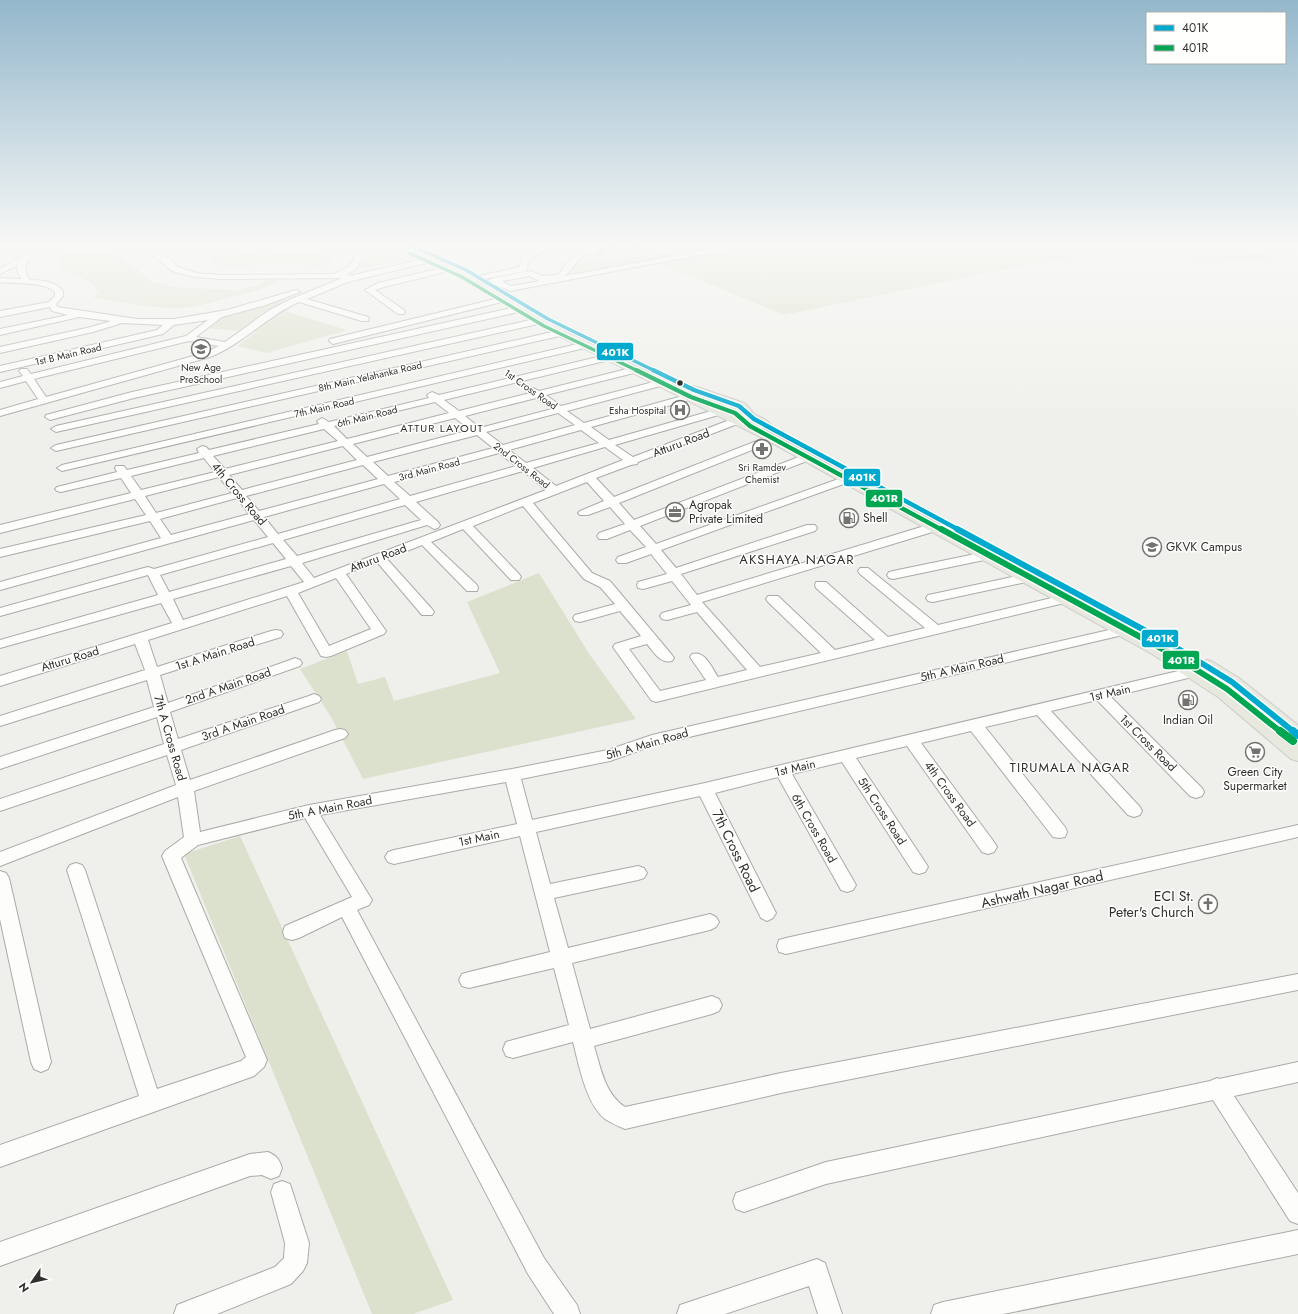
<svg xmlns="http://www.w3.org/2000/svg" width="1298" height="1314" viewBox="0 0 1298 1314" font-family="Jost,sans-serif">
<rect width="100%" height="100%" fill="#eff0eb"/>
<!-- green -->
<path fill="#dce1ce" d="M217,246h21l-3,2 30,8 22,-4 13,-1 12,1 17,5 2,7c-16,4 -35,-1 -52,-1 -18,0 -47,8 -64,0 -3,-2 -4,-7 -7,-10z
M355,246h31l27,12 -58,12c11,-8 12,-17 0,-24z
M742,246h496l42,14 -179,-1 -52,1 -265,55 -128,-53z
M652,249l11,1 13,6 -113,22 12,-15 20,-6 2,2c16,-3 33,-2 49,-4l-5,-4z
M89,250l16,1 15,5 33,26 20,5 64,3 20,-4 8,-6h15c-16,10 -31,13 -49,17 -13,3 -25,8 -39,10 -30,4 -61,-4 -91,-8l-8,-2 5,-5c-10,-19 -26,-12 -39,-27v-6c7,-8 19,-8 30,-9z
M283,299l3,2 -19,9 -29,21 -32,-3 15,-12z
M285,311l62,19 -80,23 -29,-7 32,-26z
M539,573l49,79 48,67 -273,60 -32,-62 -31,-48 47,-18 11,33 27,-7 9,24 106,-28 -33,-71z
M240,836l213,464 -40,14h-41l-188,-460z"/>
<!-- water -->
<path fill="#b4bb9f" d="M604,246h45l-14,3c-10,-6 -22,1 -32,3l3,2 -12,2 -1,-2h6l-2,-2 3,-4h6z"/>
<g fill="none" stroke-linecap="round" stroke-linejoin="round">
<!-- minor casing -->
<g stroke="#aaaba7" stroke-width="2">
<path id="minor" d="M40,246h9l-22,14 -2,9 4,11c12,0 26,1 34,11v5l-7,8 2,3 79,12h37l53,-9 69,-20 4,2 -34,13 -44,12 -26,20 29,5 43,-31 23,-12 51,-21 -121,1 -26,-2 -23,-6 -30,-25h8l19,12 9,9 18,6 25,2 113,-1 15,-8 5,-7 -2,-7 -10,-6c12,0 16,3 20,13l-7,11 -8,4 3,2 89,-21 4,2 -1,2 -94,23 -41,17 61,18 1,2 -1,2h-6l-63,-19c-32,14 -56,42 -89,55l-210,59v-6l38,-11 -12,-18 -26,7v-6l23,-6 -4,-5 2,-2h6l4,5 155,-38 22,-16 -34,5 -11,9 -163,38v-6l157,-36 6,-5 -41,-2 -29,9 -93,21v-6l91,-20 20,-6 -32,-4 -79,18v-6l68,-14 -16,-4 -2,-4 -50,10v-6l49,-9 6,-6v-4c-12,-11 -39,-8 -55,-10v-4l21,1 -4,-10 1,-4 -18,9v-5zM189,341l30,5 -15,7 -158,44 -12,-18z
M543,246h9l-24,15 -1,10 -48,9 -4,-2 4,-2 41,-9 1,-9z
M591,246h9l-21,14 -14,16 109,-20 -21,-8 -1,-2h10l21,8 43,-8h14l-4,2 -226,43 -23,-10 7,-3 36,-7 13,5 15,-1 15,-19zM529,276l11,5 -29,5 -9,-5z
M450,266l4,2 -1,2 -69,17 -9,3 29,20 1,2 -1,2h-6l-33,-24 13,-7z
M503,297l4,2 -1,2 -173,43 -4,-3 1,-2z
M520,306l3,1 1,2 -1,2 -389,87 -84,22 -5,-3 1,-2 86,-23z
M539,318l4,3 -1,2 -486,109 -5,-3 5,-3z
M561,330l3,1 1,2 -1,2 -508,116 -5,-3 5,-3z
M586,342l4,3 -1,2 -527,124 -5,-3 5,-3z
M610,354l5,3 -2,2 -169,41 15,11 71,-18 -2,-2 2,-2 3,-1 6,3 96,-24 5,3 -2,2 -92,23 15,11 100,-26 5,3 -2,2 -97,26 17,12 106,-29 5,3 -2,2 -102,28 18,13 109,-31 5,3 -1,2 -107,31 18,12 112,-43 4,-1 5,3 -1,2 -115,44 -1,2 -6,1 -35,13 18,19 155,-61h8l1,2 -1,2 -158,63 15,17 170,-65 4,-1 5,3 -1,2 -172,67 16,18 188,-67 4,-1 6,3 -2,2 -191,69 15,18 131,-43h8l2,3 -2,3 -134,43 16,21 234,-71h8l2,3 -2,3 -237,72 58,65 61,-14 -53,-51 -2,-3 2,-3h10l57,54 40,-10 -59,-52 -1,-3 1,-3h10l62,55 37,-9 -65,-54 -2,-3 2,-3h8l70,57 126,-30 5,1 2,3 -2,3 -5,1 -408,99 -5,-2 -38,-53 2,-3 26,-8 -21,-25 -40,11 -5,-1 -2,-3 2,-3 40,-11 -15,-17 -16,-8 -61,-73 -50,20 46,48 2,3 -2,3h-8l-48,-51 -32,13 46,43 1,3 -1,3h-10l-45,-46 -35,14 45,50 2,3 -2,3h-10l-45,-53 -31,12 40,57 -2,3 -53,22 -5,1 -5,-1 -34,-60 -139,44 9,27 114,-36 5,-1 5,1 2,3 -2,3 -121,38 8,28 122,-43 5,-2 5,2 2,3 -2,3 -130,46 8,27 131,-43 5,-2 5,2 2,3 -2,3 -138,48 9,30 145,-50 5,-1 5,1 3,4 -3,4 -151,53 6,41 109,-27 203,-36 96,-19 44,-15 470,-108 5,1 2,3 -2,3 -472,111 -45,16 -89,18 11,41 173,-37 490,-116 5,2 2,3 -2,3 -89,22 91,91 2,4 -2,4 -6,2 -6,-2 -93,-96 -46,11 89,96 2,4 -2,4 -6,2 -6,-2 -91,-100 -52,12 80,100 2,5 -2,5 -6,1 -6,-1 -82,-106 -50,12 73,99 3,5 -3,5 -6,2 -6,-2 -75,-106 -51,12 69,104 3,5 -3,5 -6,2 -6,-2 -71,-110 -50,12 64,111 -3,5 -6,2 -6,-2 -63,-113 -63,16 61,120 -3,5 -6,3 -6,-3 -61,-122 -164,36 14,52 88,-18 6,2 3,5 -3,5 -6,2 -84,18 14,50 142,-34 6,3 3,5 -3,5 -6,3 -138,33 18,66 122,-33 7,3 3,6 -3,6 -7,3 -118,32c7,23 11,48 31,61l156,-34 517,-99v16l-517,103 -156,36c-7,-3 -14,-6 -20,-10 -19,-15 -26,-54 -32,-77l-60,16 -7,-2 -3,-7 3,-7 7,-2 56,-15 -15,-57 -85,20 -7,-2 -3,-6 3,-6 7,-2 81,-20 -30,-116 -126,28 -6,-2 -3,-5 3,-5 6,-2 123,-26 -11,-42 -186,33 52,85 -3,5 -12,5 187,348 33,47 3,9h-26l-26,-40 -186,-357 -43,21 -7,2 -7,-2 -2,-6 2,-6 67,-29 -47,-79 -107,27 -17,13 86,202 -3,7 -10,9 -254,91v-22l139,-49 -72,-226 3,-5 6,-2 6,2 3,5 72,219 84,-28 5,-4 -84,-201 3,-5 19,-14 -6,-40 -178,69v-14l176,-67 -9,-30 -167,56v-12l164,-55 -7,-27 -157,52v-12l154,-50 -7,-27 -147,46v-10l145,-46 -10,-26 -135,42v-10l172,-53 -11,-20 -161,45v-8l158,-45 -10,-20 -148,41v-8l144,-40 4,-1 6,2 114,-32 -14,-17 -254,70v-8l161,-44 -11,-17 -150,36v-8l146,-34 -11,-16 -135,34v-8l131,-32 -10,-15 -60,14 -4,-1 -2,-2 2,-2 60,-15 -2,-4 1,-2h8l3,4 72,-17 -2,-4 5,-3 4,1 3,3 110,-26 -2,-3 5,-3 7,4 100,-24 -2,-3 5,-3 7,3zM536,398l16,11 -72,19 -15,-12zM435,402l14,11 -102,26 -13,-13zM558,413l17,12 -72,20 -17,-13zM455,418l15,12 -103,27 -14,-13zM324,429l14,12 -113,28 -12,-13zM581,430l18,13 -73,20 -17,-13zM477,435l16,13 -105,28 -15,-14zM343,446l14,14 -115,30 -13,-15zM605,447l18,13 -67,26 -23,-18zM499,453l17,13 -106,30 -16,-14zM204,458l11,14 -74,18 -10,-14zM363,465l15,14 -119,32 -13,-15zM523,471l23,19 -232,88 -12,-15 125,-38 7,4 4,-1 2,-3 -2,-3 -22,-20zM219,477l13,16 -76,20 -11,-17zM587,482l17,19 -24,10 -2,2 2,2h8l22,-8 15,17 -26,9 -2,3 2,3h8l23,-9 16,17 -28,10 -2,3 2,3h8l25,-9 16,20 -29,8 -1,3 1,3 5,1 29,-8 19,24 -29,8 -2,3 2,3 5,1 30,-8 50,58 -29,7c-6,-9 -13,-27 -26,-23l-2,3 16,23 -46,11 -31,-42 18,-5c7,8 13,20 25,17l2,-3 -2,-3 -62,-74 -18,-8 -59,-70zM384,484l16,15 -122,35 -14,-17zM237,498l12,16 -78,21 -11,-16zM405,505l16,15 -124,36 -14,-16zM273,543l13,16 -117,33 -9,-17zM291,566l13,16 -121,38 -10,-21zM336,578l35,51 -42,17 -31,-53z
M985,552l4,1 2,3 -2,3 -96,20 -4,-1 -2,-3 2,-3 4,-1z
M1026,574l5,1 1,3 -1,3 -98,21 -5,-1 -2,-3 2,-3 5,-1z
M1298,825v12l-512,117 -7,-2 -2,-6 2,-6 7,-2z
M0,871l6,2 3,5 42,184 -3,7 -7,3 -7,-3 -3,-7 -31,-143z
M1298,1062v20l-64,14 64,97v31l-8,-3 -77,-121 -387,84 -82,28 -8,-3 -3,-8 3,-8 90,-31 384,-81 7,-3 2,1z
M268,1152c9,4 11,7 14,16l-3,8 -8,3 -9,-4 -12,1 -250,90v-24l250,-88z
M282,1181l8,3 19,59 -2,20 -4,8 -12,13 -74,30h-43l3,-9 98,-38 9,-9 1,-15 -14,-51 3,-8z
M1298,1230v24l-295,60h-72l3,-9 9,-3z
M817,1259l8,4 17,51h-24l-9,-28 -84,28h-48l3,-9 9,-3z"/>
</g>
<!-- major casing -->
<g stroke="#ccccca" stroke-width="2">
<path id="major" d="M394,246h12l48,20 111,65 186,92c-7,-4 -10,-10 -17,-14l-44,-16 -2,-3 2,-3 4,-1 50,17c4,3 6,6 9,10 5,4 13,5 17,11l-2,3 -6,1 402,218 35,22 -1,-2 3,-4 6,-2 6,2 26,16 59,47v17l-2,-1 2,2v18l-7,-2 -73,-62 -66,-43 -384,-213 -211,-106 -111,-65 -50,-22z"/>
</g>
<!-- minor -->
<use href="#minor" fill="#fdfdfc" fill-rule="evenodd"/>
<!-- major -->
<use href="#major" fill="#e7e9df" fill-rule="evenodd"/>
<!-- bus-1-far3 casing -->
<g stroke="#fffffd" stroke-width="5.5">
<path id="bus-1-far3" d="M412,246l54,24 82,49 107,52"/>
</g>
<!-- bus-1-far2 casing -->
<g stroke="#fffffd" stroke-width="7">
<path id="bus-1-far2" d="M653,370l41,20 45,16 15,13 205,111"/>
</g>
<!-- bus-1-far1 casing -->
<g stroke="#fffffd" stroke-width="9">
<path id="bus-1-far1" d="M957,529l215,116 60,37 62,50"/>
</g>
<!-- bus-1 casing -->
<g stroke="#fffffd" stroke-width="10">
<path id="bus-1" d="M1293,731l5,4"/>
</g>
<!-- bus-2-far3 casing -->
<g stroke="#fffffd" stroke-width="5.5">
<path id="bus-2-far3" d="M409,253l53,24 82,49 94,45"/>
</g>
<!-- bus-2-far2 casing -->
<g stroke="#fffffd" stroke-width="7">
<path id="bus-2-far2" d="M636,370l55,27 44,16 15,13 192,104"/>
</g>
<!-- bus-2-far1 casing -->
<g stroke="#fffffd" stroke-width="9">
<path id="bus-2-far1" d="M941,529l227,123 59,37 54,43"/>
</g>
<!-- bus-2 casing -->
<g stroke="#fffffd" stroke-width="10">
<path id="bus-2" d="M1280,731l13,10"/>
</g>
<!-- bus-1-far3 -->
<use href="#bus-1-far3" stroke="#00a9ce" stroke-width="3.5"/>
<!-- bus-1-far2 -->
<use href="#bus-1-far2" stroke="#00a9ce" stroke-width="4.5"/>
<!-- bus-1-far1 -->
<use href="#bus-1-far1" stroke="#00a9ce" stroke-width="6"/>
<!-- bus-1 -->
<use href="#bus-1" stroke="#00a9ce" stroke-width="8"/>
<!-- bus-2-far3 -->
<use href="#bus-2-far3" stroke="#00a651" stroke-width="3.5"/>
<!-- bus-2-far2 -->
<use href="#bus-2-far2" stroke="#00a651" stroke-width="4.5"/>
<!-- bus-2-far1 -->
<use href="#bus-2-far1" stroke="#00a651" stroke-width="6"/>
<!-- bus-2 -->
<use href="#bus-2" stroke="#00a651" stroke-width="8"/>
</g>
<!-- sky -->
<linearGradient id="sky" x2="0" y2="1"><stop stop-color="#93b7cb"/><stop offset="0.57" stop-color="#f8f8f6"/><stop offset="1" stop-color="#f8f8f6" stop-opacity="0"/></linearGradient>
<rect width="1298" height="430" fill="url(#sky)"/>
<!-- icons -->
<defs>
<g id="school-ring" transform="scale(1)"><circle r="9.5" fill="#fffffd" stroke="#737470" stroke-width="1.5"/><path d="M0-5L7-2L0 1L-7-2ZM-4 1L0 2.5L4 1V4Q0 6-4 4Z" fill="#737470"/></g>
<g id="hospital-ring" transform="scale(1)"><circle r="9.5" fill="#fffffd" stroke="#737470" stroke-width="1.5"/><path d="M-5-5h3v3.5h4V-5h3V5h-3V1.5h-4V5h-3Z" fill="#737470"/></g>
<g id="pharmacy-ring" transform="scale(1)"><circle r="9.5" fill="#fffffd" stroke="#737470" stroke-width="1.5"/><path d="M-2-6h4v4h4v4h-4v4h-4v-4h-4v-4h4Z" fill="#737470"/></g>
<g id="office-ring" transform="scale(1)"><circle r="9.5" fill="#fffffd" stroke="#737470" stroke-width="1.5"/><path d="M-6-3h4V-5.5h4V-3h4V5H-6ZM-1-4.5V-3h2v-1.5ZM-6 0V1H6V0Z" fill="#737470"/></g>
<g id="fuel-ring" transform="scale(1)"><circle r="9.5" fill="#fffffd" stroke="#737470" stroke-width="1.5"/><path d="M-5.5-6h7V0h2V4h1.3V-2.5L3-4.5l.8-.8L6-3V5H2.5V1h-1V6h-7ZM-4.2-4.7v3.2H.2V-4.7Z" fill="#737470"/></g>
<g id="university-ring" transform="scale(1)"><circle r="9.5" fill="#fffffd" stroke="#737470" stroke-width="1.5"/><path d="M0-5L7-2L0 1L-7-2ZM-4 1L0 2.5L4 1V4Q0 6-4 4Z" fill="#737470"/></g>
<g id="supermarket-ring" transform="scale(1)"><circle r="9.5" fill="#fffffd" stroke="#737470" stroke-width="1.5"/><path d="M-6-5.5h2.5l.6 2H6L4.5 2H-2.5L-4.4-4H-6ZM-1.5 3.2a1.3 1.3 0 1 0 .1 0ZM3 3.2a1.3 1.3 0 1 0 .1 0Z" fill="#737470"/></g>
<g id="church-ring" transform="scale(1)"><circle r="9.5" fill="#fffffd" stroke="#737470" stroke-width="1.5"/><path d="M-1.2-6h2.4v3.5h3.3v2.4h-3.3V6h-2.4V-.1h-3.3v-2.4h3.3Z" fill="#737470"/></g>
</defs>
<g fill-rule="evenodd">
<use href="#school-ring" x="201" y="349"/>
<use href="#hospital-ring" x="680" y="410"/>
<use href="#pharmacy-ring" x="762" y="449"/>
<use href="#office-ring" x="675" y="512"/>
<use href="#fuel-ring" x="849" y="518"/>
<use href="#university-ring" x="1152" y="547"/>
<use href="#fuel-ring" x="1188" y="700"/>
<use href="#supermarket-ring" x="1255" y="752"/>
<use href="#church-ring" x="1208" y="904"/>
</g>
<!-- markers -->
<circle fill="#30312d" stroke="#fffffd" stroke-width="1.5" cx="680" cy="383" r="3.5"/>
<g text-anchor="middle" stroke-width="3" stroke-linejoin="round" paint-order="stroke">
<!-- far-street labels -->
<g font-size="10" fill="#30312d" stroke="#fffffd">
<text transform="translate(68 354) rotate(-13)" y="4">1st B Main Road</text>
<text transform="translate(370 376) rotate(-13)" y="4">8th Main Yelahanka Road</text>
<text transform="translate(531 389) rotate(35)" y="4">1st Cross Road</text>
<text transform="translate(324 407) rotate(-13)" y="4">7th Main Road</text>
<text transform="translate(367 416) rotate(-14)" y="4">6th Main Road</text>
<text transform="translate(522 465) rotate(38)" y="4">2nd Cross Road</text>
<text transform="translate(429 469) rotate(-15)" y="4">3rd Main Road</text>
</g>
<!-- far-poi labels -->
<g font-size="10" fill="#30312d" stroke="#fffffd">
<text x="201" y="371">New Age<tspan x="201" dy="12">PreSchool</tspan></text>
<text x="666" y="414" text-anchor="end">Esha Hospital</text>
<text x="762" y="471">Sri Ramdev<tspan x="762" dy="12">Chemist</tspan></text>
</g>
<!-- far-neighbourhood labels -->
<g font-size="11" letter-spacing="1" fill="#30312d" stroke="#fffffd">
<text x="442" y="432">ATTUR LAYOUT</text>
</g>
<!-- street labels -->
<g font-size="12" fill="#30312d" stroke="#fffffd">
<text transform="translate(681 443) rotate(-21)" y="4">Atturu Road</text>
<text transform="translate(239 494) rotate(50)" y="4">4th Cross Road</text>
<text transform="translate(378 558) rotate(-21)" y="4">Atturu Road</text>
<text transform="translate(215 654) rotate(-18)" y="4">1st A Main Road</text>
<text transform="translate(70 659) rotate(-17)" y="4">Atturu Road</text>
<text transform="translate(962 668) rotate(-13)" y="4">5th A Main Road</text>
<text transform="translate(228 686) rotate(-19)" y="4">2nd A Main Road</text>
<text transform="translate(1110 693) rotate(-13)" y="4">1st Main</text>
<text transform="translate(243 723) rotate(-19)" y="4">3rd A Main Road</text>
<text transform="translate(170 738) rotate(74)" y="4">7th A Cross Road</text>
<text transform="translate(1148 743) rotate(45)" y="4">1st Cross Road</text>
<text transform="translate(647 744) rotate(-16)" y="4">5th A Main Road</text>
<text transform="translate(795 768) rotate(-13)" y="4">1st Main</text>
<text transform="translate(950 794) rotate(54)" y="4">4th Cross Road</text>
<text transform="translate(330 808) rotate(-11)" y="4">5th A Main Road</text>
<text transform="translate(882 811) rotate(57)" y="4">5th Cross Road</text>
<text transform="translate(814 828) rotate(60)" y="4">6th Cross Road</text>
<text transform="translate(479 838) rotate(-12)" y="4">1st Main</text>
</g>
<!-- poi labels -->
<g font-size="12" fill="#30312d" stroke="#fffffd" text-anchor="start">
<text x="689" y="509">Agropak<tspan x="689" dy="14">Private Limited</tspan></text>
<text x="863" y="522">Shell</text>
<text x="1166" y="551">GKVK Campus</text>
<text x="1188" y="724" text-anchor="middle">Indian Oil</text>
<text x="1255" y="776" text-anchor="middle">Green City<tspan x="1255" dy="14">Supermarket</tspan></text>
</g>
<!-- neighbourhood labels -->
<g font-size="13" letter-spacing="1" fill="#30312d" stroke="#fffffd">
<text x="797" y="564">AKSHAYA NAGAR</text>
<text x="1070" y="772">TIRUMALA NAGAR</text>
</g>
<!-- near-street labels -->
<g font-size="14" fill="#30312d" stroke="#fffffd">
<text transform="translate(736 851) rotate(64)" y="5">7th Cross Road</text>
<text transform="translate(1042 889) rotate(-13)" y="5">Ashwath Nagar Road</text>
</g>
<!-- near-poi labels -->
<g font-size="14" fill="#30312d" stroke="#fffffd" text-anchor="end">
<text x="1194" y="901">ECI St.<tspan x="1194" dy="16">Peter's Church</tspan></text>
</g>
</g>
<g stroke="#fffffd" stroke-width="1.5">
<rect x="596" y="342" width="38" height="19" rx="4" fill="#00a9ce"/>
<rect x="843" y="468" width="38" height="19" rx="4" fill="#00a9ce"/>
<rect x="865" y="489" width="38" height="19" rx="4" fill="#00a651"/>
<rect x="1141" y="629" width="38" height="19" rx="4" fill="#00a9ce"/>
<rect x="1162" y="650" width="38" height="20" rx="4" fill="#00a651"/>
</g>
<g font-size="11" text-anchor="middle" font-weight="bold" fill="#fff">
<text x="615" y="356">401K</text>
<text x="862" y="481">401K</text>
<text x="884" y="502">401R</text>
<text x="1160" y="642">401K</text>
<text x="1181" y="664">401R</text>
</g>
<!-- legend -->
<rect x="1146" y="12" width="140" height="52" fill="#fffffd" stroke="#acadaa"/>
<rect x="1154" y="25" width="20" height="6" fill="#00a9ce" stroke="#acadaa"/>
<text x="1182" y="32" font-size="12" fill="#30312d">401K</text>
<rect x="1154" y="45" width="20" height="6" fill="#00a651" stroke="#acadaa"/>
<text x="1182" y="52" font-size="12" fill="#30312d">401R</text>
<!-- north arrow -->
<g transform="translate(32 1282) rotate(236)" stroke="#fffffd" stroke-width="3" paint-order="stroke">
<path d="M0-3L7 15L0 10L-7 15Z" fill="#30312d"/>
<text y="-6" font-size="11" font-weight="bold" text-anchor="middle" fill="#30312d">N</text>
</g>
</svg>
